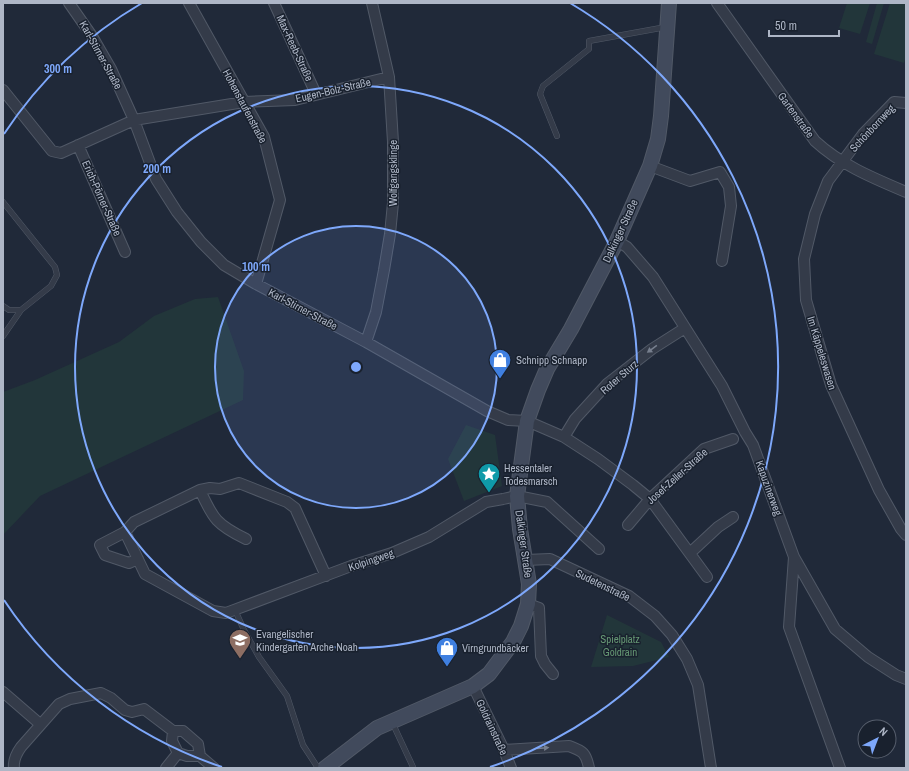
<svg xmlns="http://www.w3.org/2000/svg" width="909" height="771" viewBox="0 0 909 771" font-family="'Archivo Narrow',sans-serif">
<rect width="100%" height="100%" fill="#202939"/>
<!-- green -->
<path fill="#22363a" d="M847,3h23l-10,31 -21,-6z
M877,3h7l-12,41 -6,-2z
M890,3h16v53l-2,7 -30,-9z
M218,297l26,74 -1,29 -203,96 -37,39v-143l32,-12 84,-38 35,-26 41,-17z
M466,425l29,10 7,51 -38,15 -16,-42z
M607,615l54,27 8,15 -36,9 -42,1z"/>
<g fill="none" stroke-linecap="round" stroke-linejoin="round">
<!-- lane casing -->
<g stroke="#515967" stroke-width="6">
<path id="lane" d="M557,136l-17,-42 3,-8 46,-37v-8l77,-14
M3,202l52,65 2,8 -6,11 -30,24h-12l-6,-4
M3,336l18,-26
M235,610l9,20 15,27 28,39 16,49 15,23
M392,722l21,45 -1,1"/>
</g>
<!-- street casing -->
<g stroke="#515967" stroke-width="12">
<path id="street" d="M69,3l23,33 19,33 23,51 22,59 21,33 24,30 23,23 32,19 110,58 121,69 21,9 19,1 37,16 34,22 35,26 17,14 57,78
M189,3l75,134 16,63 -24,84
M274,3l42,91
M717,3l98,138c26,24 58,37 91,51
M3,90l49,61 9,2 73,-33 110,-18 51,-2 94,-23
M906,103l-12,-1 -31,32 -35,47 -13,33 -11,45 2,41 25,85 48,105 22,39 5,6
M78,145l47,107
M650,166l40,15 30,-9 9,15 2,19 -9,55
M617,241l10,6 26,30 69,109 23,46 8,13 41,112 -5,70 51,141
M366,342l10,-30 8,-42 6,-36 3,-31v-61l-4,-65 -17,-74
M564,437l11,-18 32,-35 45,-35 33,-21
M200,490c13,29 17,35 46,49
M628,525l22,-26 54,-50 29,-10
M125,532l9,-10 66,-32 10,-2 10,1 19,-6 48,19 8,6 31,68
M690,553l28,-26 15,-10
M794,557l41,72 33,28 28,18 10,4
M138,559l-9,4 -24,-8 -5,-10 25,-13 20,42 68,37 13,2 125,-47 41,-13 37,-16 57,-35 17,-3 14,-3 30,6 52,47
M526,560l24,-1 79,37 26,20 17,19 15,24 11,26 13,83
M528,604l11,4 2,48 4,8 8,10
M473,686l31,64 7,18
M3,692l37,32
M173,731h10l15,13 2,12h-13l-9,-3 -6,-12z
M504,750l65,-4c14,5 17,7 20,22
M200,756l14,12
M14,768c-1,-8 2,-14 7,-21l38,-43 11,-5 31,-6 10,5 14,12 7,2 12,-3 29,22
M166,768l12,-15"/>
</g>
<!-- secondary casing -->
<g stroke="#515967" stroke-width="16">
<path id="secondary" d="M325,768l52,-40 96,-42 16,-12 24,-32 8,-16 7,-22 1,-20 -9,-55 -3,-33 10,-75 11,-31 9,-21 24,-40 46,-88 33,-75 8,-27 3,-23 8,-113"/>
</g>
<!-- lane -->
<use href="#lane" stroke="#343b49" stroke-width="5"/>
<!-- street -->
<use href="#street" stroke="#343b49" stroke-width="10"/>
<!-- secondary -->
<use href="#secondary" stroke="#414a5c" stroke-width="14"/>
</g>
<!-- one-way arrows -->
<defs><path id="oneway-solid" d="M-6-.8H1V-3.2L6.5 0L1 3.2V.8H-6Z"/></defs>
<g fill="#777f8e">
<use href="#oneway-solid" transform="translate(652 349) rotate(144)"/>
<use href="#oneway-solid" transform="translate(543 748) rotate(-4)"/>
</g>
<!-- distance rings -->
<circle cx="356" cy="367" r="141" fill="#7ea8fb" fill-opacity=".12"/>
<g fill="none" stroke="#7ea8fb" stroke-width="2">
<circle cx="356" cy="367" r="141"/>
<circle cx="356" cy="367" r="281"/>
<path d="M222 767A422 422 0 0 1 4 600M4 134A422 422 0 0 1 142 3M570 3A422 422 0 0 1 490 767"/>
</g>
<!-- icons -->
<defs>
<g id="shop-pin" transform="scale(1.15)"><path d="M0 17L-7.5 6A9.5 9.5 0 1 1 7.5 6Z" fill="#3f7fe0" stroke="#19212e"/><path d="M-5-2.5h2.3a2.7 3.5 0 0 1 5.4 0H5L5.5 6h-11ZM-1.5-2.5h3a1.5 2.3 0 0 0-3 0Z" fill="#fff"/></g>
<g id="sight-pin" transform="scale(1.15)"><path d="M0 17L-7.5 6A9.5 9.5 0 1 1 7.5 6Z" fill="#0f9aa8" stroke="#19212e"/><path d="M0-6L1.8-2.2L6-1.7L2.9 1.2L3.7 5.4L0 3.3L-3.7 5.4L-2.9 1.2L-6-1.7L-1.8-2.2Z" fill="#fff"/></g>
<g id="school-pin" transform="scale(1.15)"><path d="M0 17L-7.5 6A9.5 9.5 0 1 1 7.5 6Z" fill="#8d6e63" stroke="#19212e"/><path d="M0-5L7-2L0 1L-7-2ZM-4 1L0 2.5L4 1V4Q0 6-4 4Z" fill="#fff"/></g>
</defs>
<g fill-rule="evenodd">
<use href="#shop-pin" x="500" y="360"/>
<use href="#sight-pin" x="489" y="474"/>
<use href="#school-pin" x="240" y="640"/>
<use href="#shop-pin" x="447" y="648"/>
</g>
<g text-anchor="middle" stroke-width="3" stroke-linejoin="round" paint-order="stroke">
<!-- street labels -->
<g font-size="11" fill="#aeb6c6" stroke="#19212e">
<text transform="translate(295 48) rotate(65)" y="4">Max-Reeb-Straße</text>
<text transform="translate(101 55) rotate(61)" y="4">Karl-Stirner-Straße</text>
<text transform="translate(333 90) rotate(-13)" y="4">Eugen-Bolz-Straße</text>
<text transform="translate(245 106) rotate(62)" y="4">Hohenstaufenstraße</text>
<text transform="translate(796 115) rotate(54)" y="4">Gartenstraße</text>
<text transform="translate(872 128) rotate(-47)" y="4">Schönbornweg</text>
<text transform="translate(393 173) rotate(-90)" y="4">Wolfgangsklinge</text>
<text transform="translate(102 198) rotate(66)" y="4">Erich-Pörner-Straße</text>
<text transform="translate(620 231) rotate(-65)" y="4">Dalkinger Straße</text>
<text transform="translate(303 309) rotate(28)" y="4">Karl-Stirner-Straße</text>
<text transform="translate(822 353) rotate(73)" y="4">Im Käppeleswasen</text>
<text transform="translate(619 377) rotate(-41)" y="4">Roter Sturz</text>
<text transform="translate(677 476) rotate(-42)" y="4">Josef-Zeller-Straße</text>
<text transform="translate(769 488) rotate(70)" y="4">Kapuzinerweg</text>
<text transform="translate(524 544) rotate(82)" y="4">Dalkinger Straße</text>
<text transform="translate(371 560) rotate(-19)" y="4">Kolpingweg</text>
<text transform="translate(603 585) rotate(26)" y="4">Sudetenstraße</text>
<text transform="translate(492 727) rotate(65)" y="4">Goldrainstraße</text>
</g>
<!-- poi labels -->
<g font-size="11" fill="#aeb6c6" stroke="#19212e" text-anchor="start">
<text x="516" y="364">Schnipp Schnapp</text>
<text x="504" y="472">Hessentaler<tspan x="504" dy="13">Todesmarsch</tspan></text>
<text x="256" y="638">Evangelischer<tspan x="256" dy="13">Kindergarten Arche Noah</tspan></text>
<text x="462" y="652">Virngrundbäcker</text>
</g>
<!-- park labels -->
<g font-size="11" fill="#659773" stroke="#19212e">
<text x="620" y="643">Spielplatz<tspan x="620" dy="13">Goldrain</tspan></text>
</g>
</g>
<circle cx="356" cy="367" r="6" fill="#7ea8fb" stroke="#19212e" stroke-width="2"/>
<g font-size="12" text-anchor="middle" font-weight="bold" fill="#7ea8fb" stroke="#19212e" stroke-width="3" stroke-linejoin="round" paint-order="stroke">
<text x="58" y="73">300 m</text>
<text x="157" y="173">200 m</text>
<text x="256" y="271">100 m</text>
</g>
<!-- border -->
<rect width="909" height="771" fill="none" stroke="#aeb6c6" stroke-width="8"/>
<!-- north arrow -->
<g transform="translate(877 739) rotate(42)"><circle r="19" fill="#19212e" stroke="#555d6b"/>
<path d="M0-3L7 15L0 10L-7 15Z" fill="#7ea8fb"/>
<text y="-6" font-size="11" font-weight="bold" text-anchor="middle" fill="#aeb6c6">N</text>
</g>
<!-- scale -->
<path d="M769 30v6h70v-6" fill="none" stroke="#aeb6c6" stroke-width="2"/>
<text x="775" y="30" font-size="12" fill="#aeb6c6" stroke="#19212e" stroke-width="3" paint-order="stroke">50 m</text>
</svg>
